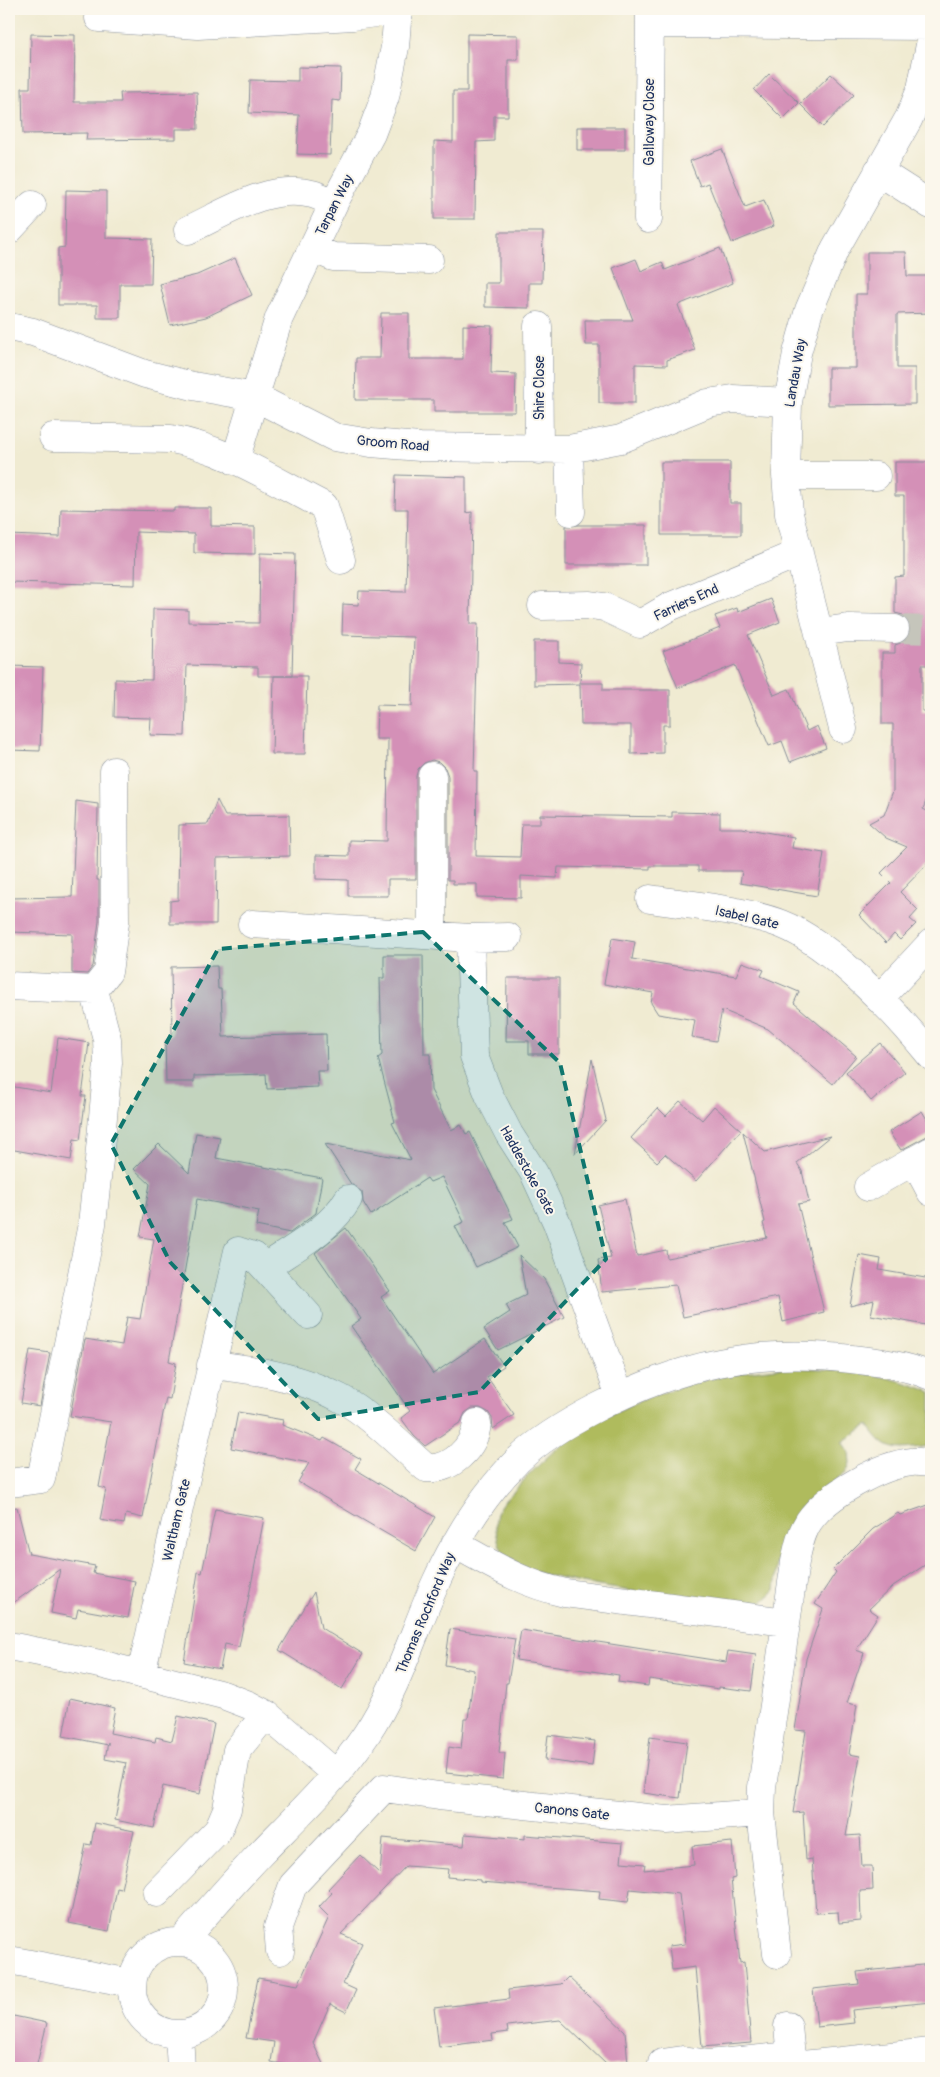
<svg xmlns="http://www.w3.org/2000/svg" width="940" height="2077" viewBox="0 0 940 2077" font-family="Pangolin,sans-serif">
<rect width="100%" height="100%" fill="#fbf7ec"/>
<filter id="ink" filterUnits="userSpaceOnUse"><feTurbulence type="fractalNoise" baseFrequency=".02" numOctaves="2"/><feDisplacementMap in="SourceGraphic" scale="10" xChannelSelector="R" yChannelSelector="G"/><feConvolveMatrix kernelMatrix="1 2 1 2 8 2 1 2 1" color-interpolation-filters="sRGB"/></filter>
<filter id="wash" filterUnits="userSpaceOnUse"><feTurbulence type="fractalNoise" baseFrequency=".0096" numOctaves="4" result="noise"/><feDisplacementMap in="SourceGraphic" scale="20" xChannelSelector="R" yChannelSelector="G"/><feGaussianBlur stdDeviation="1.12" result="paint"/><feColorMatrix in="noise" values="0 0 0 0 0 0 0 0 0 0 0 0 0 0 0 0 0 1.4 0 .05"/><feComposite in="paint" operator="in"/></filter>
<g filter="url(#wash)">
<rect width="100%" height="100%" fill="#f0ebd2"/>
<!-- green -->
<path fill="#afbb5d" stroke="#65755e" d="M778,1368c54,0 103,3 153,24v54c-33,3 -43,10 -63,-21l-26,17 7,10 1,11 -4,10 -39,29 -12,15 -10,18 -7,27 -3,28 -16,15 -7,1c-47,-7 -215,-20 -244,-48 -11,-10 -16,-37 -9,-50 3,-6 11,-12 15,-17 16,-18 33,-35 52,-50 58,-42 142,-67 212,-73z"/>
<g id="blocks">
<!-- building -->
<path fill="#d490b7" d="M31,34l44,1 -1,67h47l-1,-9 77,-1 1,37h-22v10l-90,1 1,-7 -64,1 -1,-46h8z
M467,34l51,1v25h-10v56h-14v25l-18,1 -1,77h-41v-78l19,1v-51h14z
M298,67l43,1 -1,33 -8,-1 -2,55 -33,-1 2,-39 -50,-2 1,-33 48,1z
M769,74l30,29 -16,16 -29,-29z
M831,74l23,21 -31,32 -23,-23z
M577,127h48v23h-48z
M722,149l23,58 19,-7 10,26 -42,17 -24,-60 -8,3 -10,-25z
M66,190l40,1v47l46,1 -1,45h-31v34h-23v-13h-39v-57l7,-1z
M499,232h44l-1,51h-13v25l-44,-1v-24h14z
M720,248l13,35 -55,22 17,45 -28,10v5l-32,-1v39h-36v-58h-13l-1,-25h48l-20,-52 23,-9 5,12 21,-9 3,8z
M867,252h39l1,24h24v37l-34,1v54h18v36l-87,1v-37h28v-74h11z
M235,258l17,37 -46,22 -36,8 -10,-41 37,-9z
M381,313h28v46h54v-34l29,1 -1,47 25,1 -1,38h-81v-12h-79l1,-42h24z
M661,462h69v41h11v32h-80z
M895,462h36v203h-9v46h9v77l-8,21 8,4v47l-31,32 18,18 -8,9 6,5 -16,16 -6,-6 -8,9 -27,-28 32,-32 -10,-10 26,-26 -21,-9 -17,-15 15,-8 9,-24v-67h-11v-71h13v-8l8,-3 6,-5 2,-7 -3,-9 -5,-6 -8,-2v-36l9,-1v-80h-9z
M396,475l70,2v36l6,-1 -2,112h8l-4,147h3l-1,85 44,1 2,-33h18v-9l132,2v-5l48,1v15h22l52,9 -2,11 32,5 -7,43 -77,-13 2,-12h-44v-5h-48v3l-92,-2 -1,11 -36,-2v22l-44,-1v-13h-24v-4h-5v-104l-3,-8 -6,-6 -7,-2 -8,3 -6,6 -2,7v103h-28v17h-40v-16l-32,-1v-24l33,1v-16l38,1 1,-102h-12l1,-34 35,1 2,-69 -72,-2 1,-31 15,1 1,-14 47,1 2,-83h-13z
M174,508h37v18l44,1v27l-61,-1v-19l-58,-2 -1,53 -126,-3v-47l51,2 1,-28 113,2z
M579,525h67v40h-80v-39z
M260,553l35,1 -3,122h-34v-9l-71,-2 -2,71 -35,-1 1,-17 -37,-1 1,-38 37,1 1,-71 35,1v12l71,1z
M771,599l9,23 -32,13 26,60 15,-6 18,42 10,-5 9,22 -36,14 -8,-21 -13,5 -34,-81 -57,23 -15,-37 57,-23 -5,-12 22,-8 1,4z
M534,641h25v21l22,1 -1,20h23v7h67v35h-7v28l-32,1v-29h-50l-1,-41 -46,1z
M9,666l34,1 -3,84 -31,-1z
M274,676h33l-2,78h-33z
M217,800l8,16 64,-1 1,41 -73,2 -1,66h-46v-23l8,-1 1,-75 29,-1z
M76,801l22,3 -1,76h2v41l-6,45 -6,8 -15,-1v-39l-63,-2v-34l63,-1z
M612,938l23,4 -3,17 104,17 6,-14 22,8 -3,6 38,16 -5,11 62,53 -23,28 -65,-55 -46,-19 -6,31 -24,-4 3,-17 -37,-6 -7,-11 2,-10 -49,-9z
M384,955h39l1,99h6l1,36 20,40 10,-5 5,9 4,-2 43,87 -8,3 13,25 -42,20 -21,-41 9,-4 -22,-45 -12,5 -3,-4 -56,37 -8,-13 -1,-10 -11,-8 -26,-40 86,16 -19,-37 3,-1 -17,-64 4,-3 -2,-77h4z
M217,966l1,23h3l2,48 103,-3 1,37h-10l1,16 -51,2 -1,-15 -72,2v6h-28l-1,-41 7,-7 -1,-67z
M507,978h52v76h-30v-13h-23z
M58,1038l31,5 -7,53h4l-6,44 -6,-1 -3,21 -62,-11v-63l42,7z
M880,1043l25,29 -34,29 -25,-29z
M592,1059l14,61 -31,34z
M680,1101l22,19 12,-14 27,24 -45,51 -31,-27 -8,8 -26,-24 27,-30 8,8z
M922,1111l9,15v8l-30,16 -12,-18z
M743,1132l22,20 65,-16 -33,27 5,8 7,31 -11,2 26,108 -41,10 -5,-25 -95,20 -7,-32 -74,7 -4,-32 13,-2 -13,-53 27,-6 12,57 29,-6 1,8 100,-20 -4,-15 2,-1z
M196,1133l24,4 -4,21 106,20 -6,35 -26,20 -34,-7 3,-15 -62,-12 -28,162 7,2 -6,36 -4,-1 -23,120 -17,-4 -2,10 -24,-4 6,-31 -7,-2 12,-65 -41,-6 15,-77 37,6 5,-28 13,2 14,-80 -14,-2 10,-53 -16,-15 25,-25 30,29z
M346,1228l44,63 -9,6 52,77 52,-35 19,27 -17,11 27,38 -21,14 -1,-11 -4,-6 -8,-4h-8l-7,5 -4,9 -36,24 -11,-10 -13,-18 9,-7 -59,-85 10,-7 -46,-66z
M519,1255l25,24 20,38 -66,33 -14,-21 26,-17 -4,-7 20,-10z
M859,1255l22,4 -2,11 52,9v47l-60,-11 3,-15 -24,6z
M30,1350l20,3 -10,53 -19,-3z
M238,1412l45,8 -1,5 40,16 2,-3 37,21 -6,10 80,48 -19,34 -118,-69 11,-19 -78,-15z
M931,1504v57l-38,25 -24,23 9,6 -22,35 8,3 -17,50 10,2 -8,49 11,2 -14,80 14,-1 2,31h10l1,24 -13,1 1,30 -22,2 -1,-11 -22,1 -4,-54 -6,1 -3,-48 -10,1 13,-82 -11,-1 11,-71 17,-50 -8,-5 21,-32 -3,-3 40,-40 25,-16 2,2z
M17,1507l12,47 66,12 -2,7 42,8 -7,37 -50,-9 -2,9 -25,-5 9,-44 -51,37v-98z
M215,1509l49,9 -25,129 -14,-3 -5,25 -36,-7 14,-90 4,1z
M314,1592l7,36 42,26 -21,35 -63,-39z
M450,1629l65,10 -7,44h-2l-7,70h6l-2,26 -57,-6 3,-26 12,2 3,-30h4l6,-49 -29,-5z
M521,1630l205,32 2,-11 28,4 -5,36 -32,-4v2l-70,-10 -1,7 -30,-4 1,-7 -103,-15z
M70,1698l45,10 -5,25 45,9 1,-5 16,4 6,-25 36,8 -14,70 -37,-8 -9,42 -39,-8 11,-57 -21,-4 3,-17v3l-45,-9z
M548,1735l47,6 -3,25 -47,-6z
M650,1737l37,5 -7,56 -37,-5z
M95,1823l39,8 -13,58 -4,-1 -8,43 -40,-8 17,-79 5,1z
M465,1834l60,5v-4l98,8 -2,19 24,2 -1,6 50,-5 -2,-19 40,-4 3,36 -4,1 9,84 4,-1 7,81 -49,4 -7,-80 -23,3 -3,-24 16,-2 -6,-50 -49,-5 -2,13 -29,-3 1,-8 -120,-9v-2l-33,-3 1,-8 -42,-3 -65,68 21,9 -19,41 13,6 -10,22 -16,-8 -17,39 12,25h-19l-35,-6 3,-20 -28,-4 12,-60 40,7 31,-68 -10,-10 13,-14 -4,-4 32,-34 20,19 3,-36 81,8z
M931,1964v38l-79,8 2,13 -37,4 -4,-38 46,-5 -2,-12z
M568,1977l57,54 3,32 -21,2 -47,-45 -53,6 1,6 -16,2 1,6 -54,7 -5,-39 75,-9 -1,-9 53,-6z
M9,2015l38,8 -11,45h-27z"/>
</g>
</g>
<g filter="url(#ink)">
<use href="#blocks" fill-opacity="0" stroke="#868d98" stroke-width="1"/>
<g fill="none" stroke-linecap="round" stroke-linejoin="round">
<!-- minor-tunnel -->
<path stroke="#c5c5bb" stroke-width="28" stroke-dasharray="28 14" stroke-linecap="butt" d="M895,629l36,1"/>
<!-- minor casing -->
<g stroke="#868d98" stroke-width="29">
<path id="minor" d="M99,18l99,7 155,-9 45,-6
M650,24l281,2
M878,171l53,34
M648,219l2,-210
M9,230l23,-25
M188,230c37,-17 81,-47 124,-36 8,2 15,6 22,9
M312,248l21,9 96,3
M538,326l1,124
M9,327l24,5 112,42 48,12 62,11 79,40 37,6 49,4 149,2 52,-10 87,-36 25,-4 55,3
M53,437l118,2c54,9 105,43 153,67l17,54
M569,449l2,63
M235,461l44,-143 55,-115 37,-69 14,-37 10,-50 3,-38
M786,476h90
M542,606l48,-1 14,2 36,17 29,-17 130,-54
M820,632l28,-4 47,1
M843,729l-54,-215 -3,-40 2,-72 9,-49 12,-43 26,-61 74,-131 12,-29 10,-49
M650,899c39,6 95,11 131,25 51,20 115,89 150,132
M252,924l218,14 38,-1
M432,935v-159
M470,938l4,118 15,39 20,39 25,39 23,50 63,173
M9,986l85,4 13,49 1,24 -9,97 -7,64 -51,255 -32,4
M94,990l14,-18 7,-50 -1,-151
M879,999l52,-56
M914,1160l17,32
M868,1187l63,-36
M265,1268c28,-20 66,-39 83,-69
M211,1365c44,4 89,12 129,33 30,16 60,47 86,70 25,3 49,-21 51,-45
M455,1544c38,21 66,39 110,49l221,29
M9,1646l91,18 123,31 26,10 17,9 70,60
M141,1674l97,-423 16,5 54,59
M157,1893l61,-63 9,-21 10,-59 29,-36
M183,1940c26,-30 52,-60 80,-89 36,-37 74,-73 103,-116 40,-60 54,-131 90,-192 17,-30 38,-59 62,-83 22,-21 51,-38 78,-52 83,-43 161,-61 255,-49 28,3 53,6 80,17
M132 1988a46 46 0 1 1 92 0a46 46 0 1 1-92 0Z
M280,1951l-2,-24 15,-42 91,-97 55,8 227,24 95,-7
M777,1954l-16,-141 1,-26 33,-225c3,-14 6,-29 14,-41 18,-26 71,-56 103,-59 6,-1 13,1 19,1
M9,1960l122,23
M788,2026l4,42
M179,2035l2,33
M662,2063l21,-3 25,4 83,-8
M792,2066l139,-14"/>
</g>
<!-- minor -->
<use href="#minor" stroke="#fff" stroke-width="28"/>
</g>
</g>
<!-- marked area -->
<path fill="#0f766e" fill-opacity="0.2" stroke="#0f766e" stroke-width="4" stroke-dasharray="10 6" stroke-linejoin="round" d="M423,932l137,131 46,196 -127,133 -161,27 -148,-157 -59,-118 107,-195z"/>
<g text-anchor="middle" stroke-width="4" stroke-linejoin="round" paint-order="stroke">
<!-- street labels -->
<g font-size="14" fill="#1b2f5e" stroke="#fbf7ec">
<text transform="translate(649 122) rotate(-90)" y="5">Galloway Close</text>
<text transform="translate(334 205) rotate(-63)" y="5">Tarpan Way</text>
<text transform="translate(795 373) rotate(-80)" y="5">Landau Way</text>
<text transform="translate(539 388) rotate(-90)" y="5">Shire Close</text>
<text transform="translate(393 443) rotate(5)" y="5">Groom Road</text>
<text transform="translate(686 602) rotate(-25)" y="5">Farriers End</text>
<text transform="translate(747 917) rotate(13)" y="5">Isabel Gate</text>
<text transform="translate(528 1170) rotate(61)" y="5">Haddestoke Gate</text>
<text transform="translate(176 1520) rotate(-77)" y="5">Waltham Gate</text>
<text transform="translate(425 1613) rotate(-67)" y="5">Thomas Rochford Way</text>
<text transform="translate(572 1811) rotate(6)" y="5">Canons Gate</text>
</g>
</g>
<!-- margin -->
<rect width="940" height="2077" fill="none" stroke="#fbf7ec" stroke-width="30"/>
</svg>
